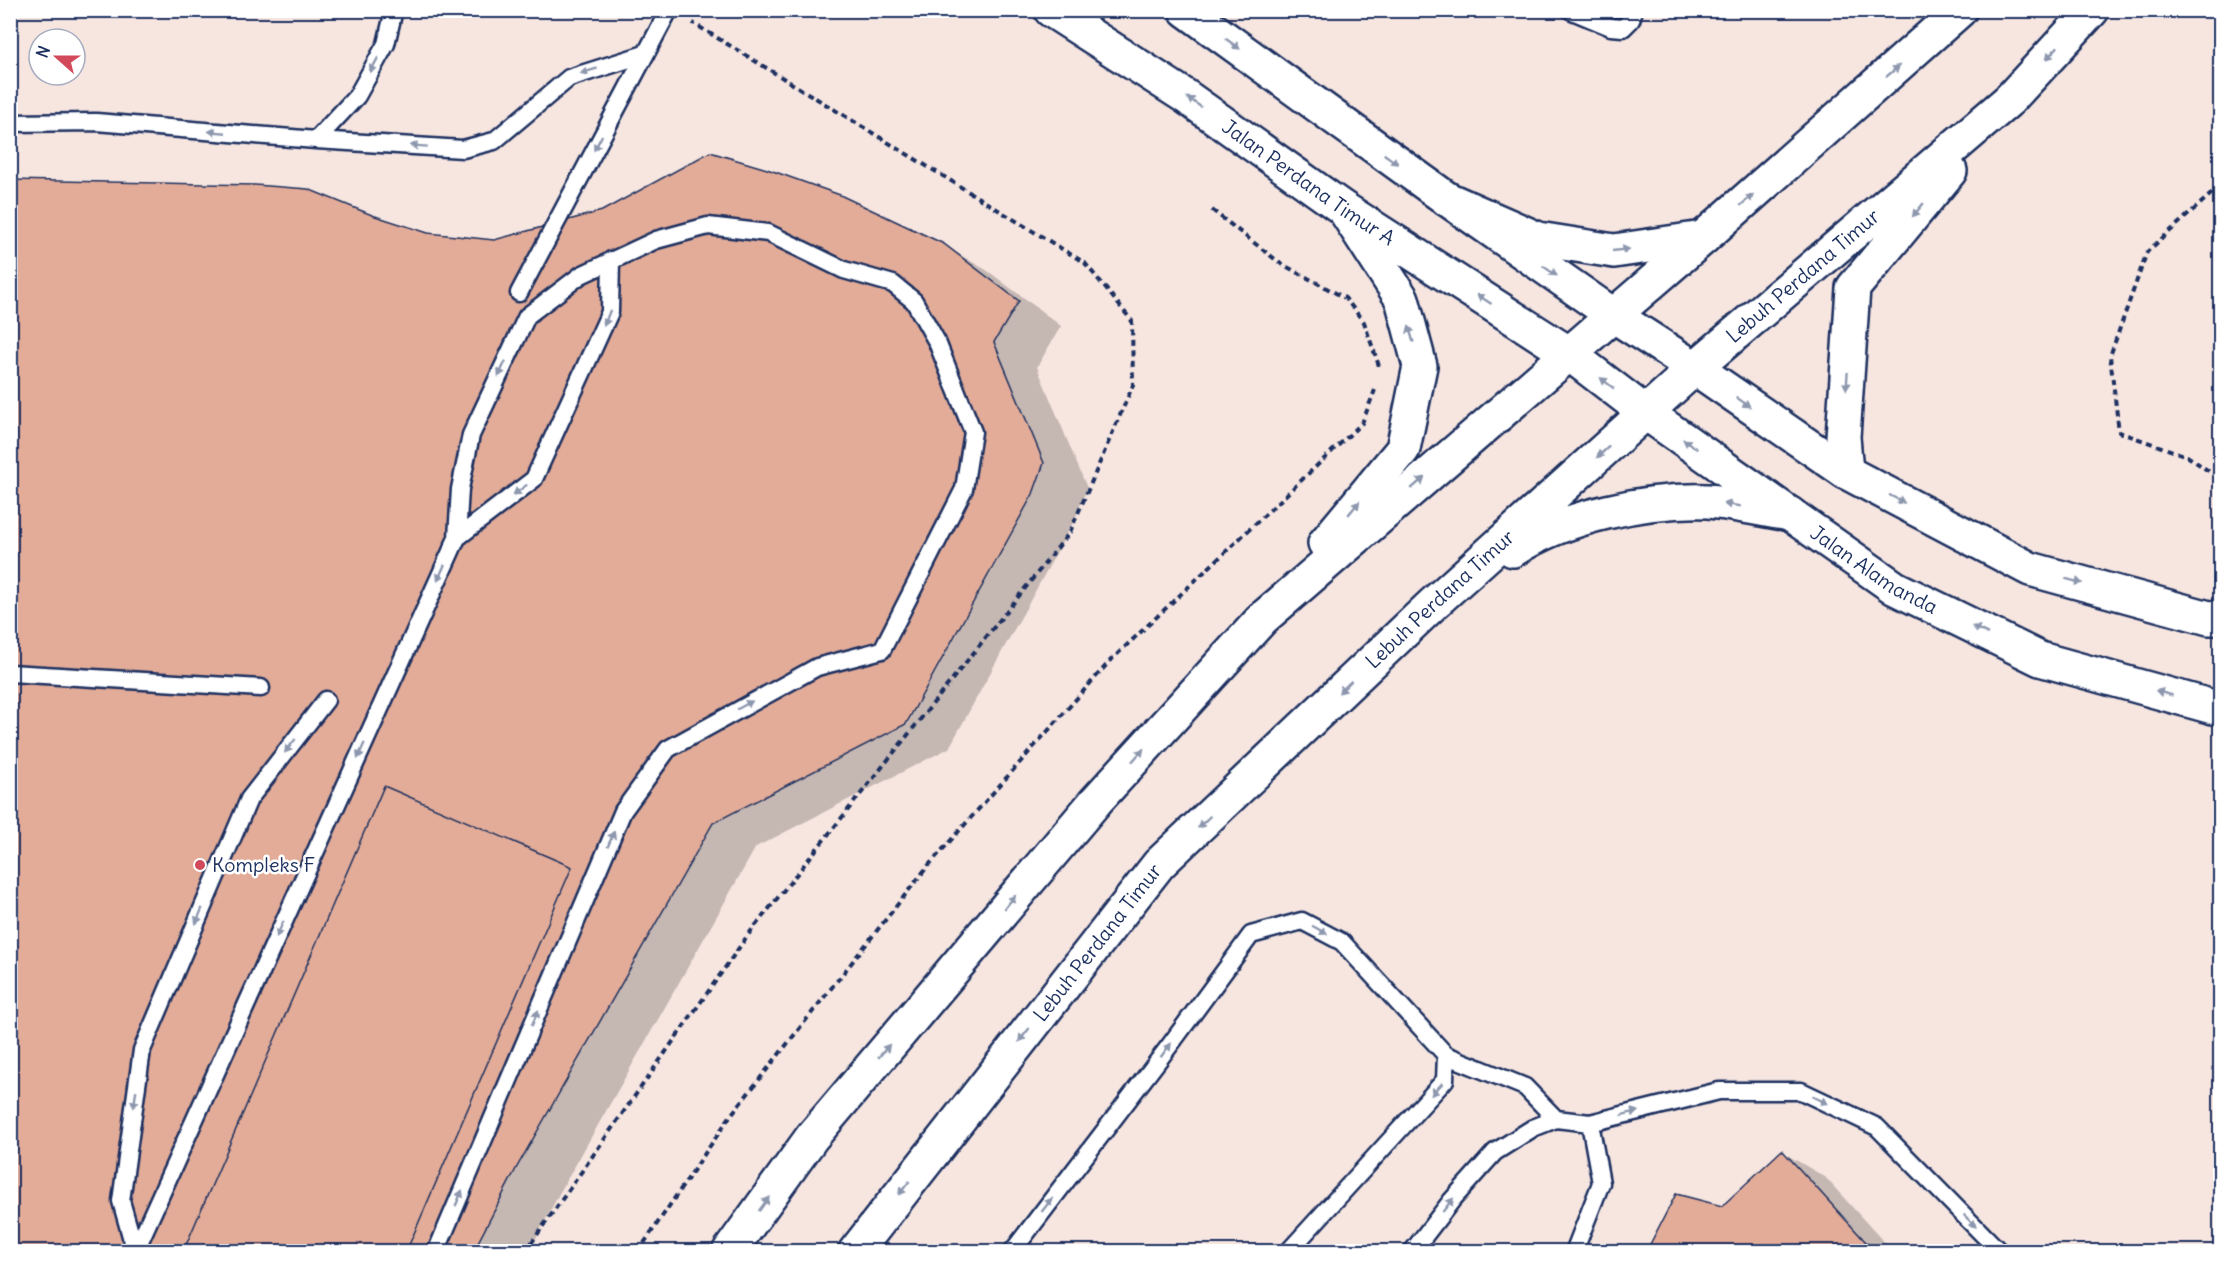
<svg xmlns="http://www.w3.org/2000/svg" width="2231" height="1262" viewBox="0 0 2231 1262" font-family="Delius,sans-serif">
<rect width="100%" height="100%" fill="#f7e6e0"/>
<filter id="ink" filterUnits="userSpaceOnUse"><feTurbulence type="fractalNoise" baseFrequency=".0167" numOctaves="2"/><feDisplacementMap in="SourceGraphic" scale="12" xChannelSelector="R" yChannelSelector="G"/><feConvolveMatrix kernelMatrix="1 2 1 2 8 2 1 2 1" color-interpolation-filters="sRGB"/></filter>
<g filter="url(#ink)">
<!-- shadow -->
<path fill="#0003" d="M371,216l57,18 66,8 449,3 45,26 73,55 -24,41 50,121 -12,31 -126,229 -193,99 -196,345 -31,60h-519z
M1782,1152l43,25 68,75h-245l74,-44z"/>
<!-- building -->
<path fill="#e3ac98" stroke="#1b2f5e" stroke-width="1.5" d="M710,152l57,17 73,26 104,49 75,57 -25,41 50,121 -11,31 -127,230 -193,99 -196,344 -44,85h-463v-1072l245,5 53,4 64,26 56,18 66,7 108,-29z
M384,786l188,81 -166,385h-223z
M1782,1150l93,102h-229l30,-58 46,12z"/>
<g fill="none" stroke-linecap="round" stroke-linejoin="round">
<!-- service casing -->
<g stroke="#1b2f5e" stroke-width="21">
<path id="service" d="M1570,10l41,17 12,1 8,-8 3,-10
M10,123l86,-1 220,18 41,-44 29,-52 8,-34
M316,140l147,9 31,-8 75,-63 76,-24
M519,293l150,-283
M457,538l77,-59 76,-167 1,-52
M10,673l251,15
M1446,1055l79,32 31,32
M135,1250l-14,-49 21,-151 107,-251 77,-99
M135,1252l322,-714 3,-49 11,-54 56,-119 54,-41 75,-35 52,-14 60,7 76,37 49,14 21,17 23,41 36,90 -9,57 -82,161 -65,17 -149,82 -45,62 -187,441
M1012,1252l158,-207 81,-110 51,-14 40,21 104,113 -1,25 -157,172
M1412,1252l40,-52 43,-48 38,-24 23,-9 34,4 129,-32h82l76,36 123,125
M1574,1252l27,-69 -11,-60"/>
</g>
<!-- tertiary casing -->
<g stroke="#1b2f5e" stroke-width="38">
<g id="tertiary">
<path id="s1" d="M1051,10l134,86 159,113 224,144 78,60 249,175 145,71 173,48h7"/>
<path d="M1186,10l261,189 166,116 82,53 151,104 184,97 179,49h11"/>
</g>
</g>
<!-- secondary casing -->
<g stroke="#1b2f5e" stroke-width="38">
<g id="secondary">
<path d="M1447,199l91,40 76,12 89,-13"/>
<path d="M1846,472l-3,-35 10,-149 97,-117"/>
<path d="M1325,543l78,-94 17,-83 -18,-67 -58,-90"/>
<path d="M1513,550c51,-34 134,-51 195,-49 27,2 55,9 82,13"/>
<path d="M729,1252l83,-115 284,-336 167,-183 440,-380 257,-228"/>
<path id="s2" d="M855,1252l304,-388 274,-260 262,-236 314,-268 83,-90"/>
</g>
</g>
<!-- path -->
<path stroke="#1b2f5e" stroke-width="4" stroke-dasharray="6 4.5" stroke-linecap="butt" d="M2220,186l-73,66 -37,104 9,76 68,24 33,23
M1212,210l68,53 65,35 19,24 16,47
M525,1252l223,-317 322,-403 63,-147 -1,-64 -47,-58 -392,-240
M638,1252l93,-137 197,-249 182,-205 252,-238 13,-33"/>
<!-- service -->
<use href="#service" stroke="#fff" stroke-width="16"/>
<!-- tertiary -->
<use href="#tertiary" stroke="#fff" stroke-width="33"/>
<!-- secondary -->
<use href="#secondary" stroke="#fff" stroke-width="33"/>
</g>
<!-- one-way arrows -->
<defs><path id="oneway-solid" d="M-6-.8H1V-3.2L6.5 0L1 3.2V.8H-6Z" transform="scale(1.5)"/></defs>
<g fill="#8d97ae">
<use href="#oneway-solid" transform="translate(1233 44) rotate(36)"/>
<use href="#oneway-solid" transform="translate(2052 53) rotate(133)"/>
<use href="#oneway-solid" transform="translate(374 65) rotate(119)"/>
<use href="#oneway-solid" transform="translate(589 71) rotate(163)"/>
<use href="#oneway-solid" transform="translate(1893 71) rotate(-41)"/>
<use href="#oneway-solid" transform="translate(1194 102) rotate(-145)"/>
<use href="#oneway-solid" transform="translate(217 132) rotate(-175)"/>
<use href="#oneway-solid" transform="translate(598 143) rotate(118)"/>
<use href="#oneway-solid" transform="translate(419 146) rotate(-176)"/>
<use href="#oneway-solid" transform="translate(1391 159) rotate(36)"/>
<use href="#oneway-solid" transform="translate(1747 200) rotate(-41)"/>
<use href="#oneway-solid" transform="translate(1918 210) rotate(130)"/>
<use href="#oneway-solid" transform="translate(1621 250) rotate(-6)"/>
<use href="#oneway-solid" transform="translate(1550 271) rotate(35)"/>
<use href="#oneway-solid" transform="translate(1484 299) rotate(-147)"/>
<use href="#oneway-solid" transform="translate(607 318) rotate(111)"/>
<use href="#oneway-solid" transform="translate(1411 334) rotate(-106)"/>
<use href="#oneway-solid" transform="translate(502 369) rotate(115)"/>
<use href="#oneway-solid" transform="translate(1847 381) rotate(94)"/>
<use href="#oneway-solid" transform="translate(1607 383) rotate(-142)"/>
<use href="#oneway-solid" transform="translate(1743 402) rotate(35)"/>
<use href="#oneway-solid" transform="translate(1690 444) rotate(-145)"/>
<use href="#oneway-solid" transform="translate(1603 452) rotate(138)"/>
<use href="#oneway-solid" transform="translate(1418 483) rotate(-41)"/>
<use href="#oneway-solid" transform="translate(520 490) rotate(143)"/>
<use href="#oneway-solid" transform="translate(1897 499) rotate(28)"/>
<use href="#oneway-solid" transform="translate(1732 505) rotate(-171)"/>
<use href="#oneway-solid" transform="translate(1354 508) rotate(-50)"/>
<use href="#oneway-solid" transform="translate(441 573) rotate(114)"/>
<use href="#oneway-solid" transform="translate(2074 581) rotate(15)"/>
<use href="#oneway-solid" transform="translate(1980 630) rotate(-154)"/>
<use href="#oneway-solid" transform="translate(1345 687) rotate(136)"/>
<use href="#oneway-solid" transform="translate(2164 693) rotate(-164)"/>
<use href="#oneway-solid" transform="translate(745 705) rotate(-28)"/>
<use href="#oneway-solid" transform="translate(290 746) rotate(128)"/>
<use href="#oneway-solid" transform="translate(361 751) rotate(114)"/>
<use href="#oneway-solid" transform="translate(1138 755) rotate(-48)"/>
<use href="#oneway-solid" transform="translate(1204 822) rotate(136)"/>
<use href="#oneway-solid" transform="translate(611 839) rotate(-67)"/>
<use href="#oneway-solid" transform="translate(1010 902) rotate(-50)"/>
<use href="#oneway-solid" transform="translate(199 916) rotate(113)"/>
<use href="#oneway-solid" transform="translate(280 929) rotate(114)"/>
<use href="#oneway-solid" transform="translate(1320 930) rotate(28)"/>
<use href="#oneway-solid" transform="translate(535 1018) rotate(-67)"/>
<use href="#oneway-solid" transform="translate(1024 1035) rotate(128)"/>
<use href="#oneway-solid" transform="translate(1166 1050) rotate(-53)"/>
<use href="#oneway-solid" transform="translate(884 1051) rotate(-50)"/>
<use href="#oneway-solid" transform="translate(1437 1089) rotate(133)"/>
<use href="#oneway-solid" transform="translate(135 1099) rotate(98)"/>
<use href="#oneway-solid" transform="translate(1820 1100) rotate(25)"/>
<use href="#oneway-solid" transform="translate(1630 1113) rotate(-14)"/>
<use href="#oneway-solid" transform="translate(904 1188) rotate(128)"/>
<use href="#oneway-solid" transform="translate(459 1198) rotate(-67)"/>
<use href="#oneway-solid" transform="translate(764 1204) rotate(-54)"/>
<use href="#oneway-solid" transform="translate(1047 1205) rotate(-52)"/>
<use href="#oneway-solid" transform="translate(1448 1205) rotate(-52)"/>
<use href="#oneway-solid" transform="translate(1970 1221) rotate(45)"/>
</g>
</g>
<!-- markers -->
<circle fill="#d1495b" stroke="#fff" stroke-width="2" cx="200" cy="865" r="6"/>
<g text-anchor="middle" stroke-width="5" stroke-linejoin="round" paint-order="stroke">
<!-- street labels -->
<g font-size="20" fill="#1b2f5e" stroke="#fff">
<text dy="7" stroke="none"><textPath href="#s1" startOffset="310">Jalan Perdana Timur A</textPath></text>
<text dy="7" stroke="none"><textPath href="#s2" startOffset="1365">Lebuh Perdana Timur</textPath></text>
<text dy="7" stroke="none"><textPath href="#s1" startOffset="996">Jalan Alamanda</textPath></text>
<text dy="7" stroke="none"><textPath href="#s2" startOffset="879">Lebuh Perdana Timur</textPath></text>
<text dy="7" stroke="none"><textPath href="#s2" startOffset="393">Lebuh Perdana Timur</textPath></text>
</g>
<!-- poi labels -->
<g font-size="20" fill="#1b2f5e" stroke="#fff" text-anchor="start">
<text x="212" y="872">Kompleks F</text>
</g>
</g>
<!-- margin -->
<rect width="2231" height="1262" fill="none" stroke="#fff" stroke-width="36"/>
<rect x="18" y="18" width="2195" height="1226" fill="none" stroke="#1b2f5e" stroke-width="2" filter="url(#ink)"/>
<!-- north arrow -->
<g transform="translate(57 57) rotate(291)"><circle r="28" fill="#ffffff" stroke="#a4acbf" stroke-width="1.5"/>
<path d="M0-4.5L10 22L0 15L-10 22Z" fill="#d1495b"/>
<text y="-9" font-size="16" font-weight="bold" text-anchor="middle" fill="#1b2f5e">N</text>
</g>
</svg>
